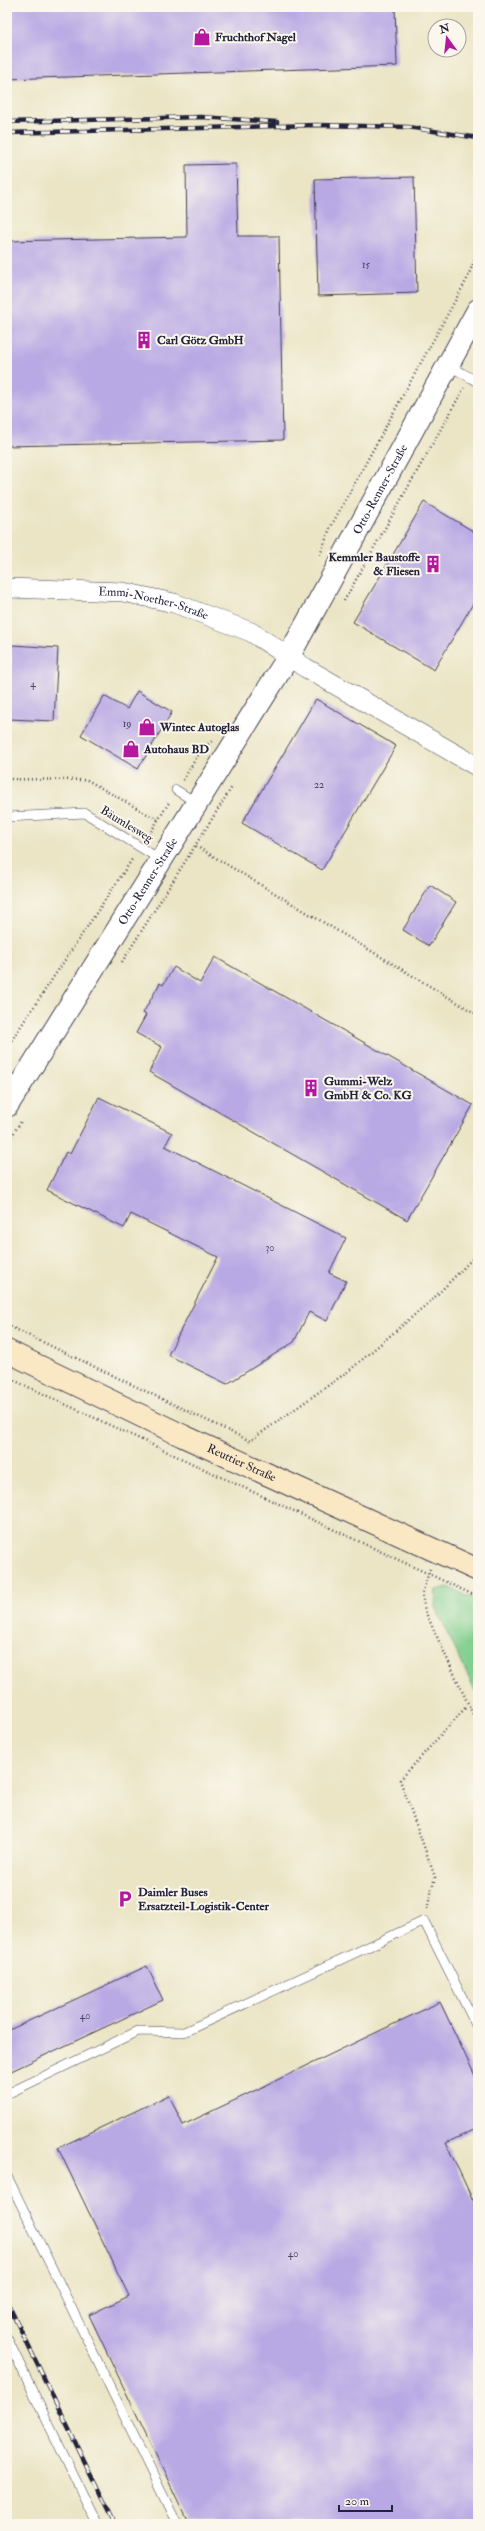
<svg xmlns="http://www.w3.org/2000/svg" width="485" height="2531" viewBox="0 0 485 2531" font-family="'IM FELL Double Pica',serif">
<rect width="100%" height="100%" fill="#fbf7ec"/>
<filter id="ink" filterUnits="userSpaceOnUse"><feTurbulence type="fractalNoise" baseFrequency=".025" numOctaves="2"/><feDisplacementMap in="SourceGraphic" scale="8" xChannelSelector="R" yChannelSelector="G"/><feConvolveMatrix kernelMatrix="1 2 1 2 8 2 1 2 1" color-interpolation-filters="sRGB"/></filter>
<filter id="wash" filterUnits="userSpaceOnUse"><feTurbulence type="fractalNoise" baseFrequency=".012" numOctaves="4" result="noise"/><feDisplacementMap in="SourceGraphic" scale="16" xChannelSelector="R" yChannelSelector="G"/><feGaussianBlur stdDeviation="0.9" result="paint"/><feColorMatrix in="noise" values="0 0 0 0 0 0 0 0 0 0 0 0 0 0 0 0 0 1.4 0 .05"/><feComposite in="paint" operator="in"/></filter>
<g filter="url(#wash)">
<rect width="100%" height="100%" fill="#ebe5c6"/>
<!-- green -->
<path fill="#82cf8e" stroke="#527864" d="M448,1587l30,14v96l-43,-90 1,-17z"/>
<g id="blocks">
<!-- building -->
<path fill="#b8a8e4" d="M7,7h388l2,59 -390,13z
M236,164l2,72h41l4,204 -276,6v-205l180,-4 -1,-72z
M414,177l3,116 -99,3 -3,-117z
M424,502l54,32v61l-44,75 -81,-48z
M12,645l46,3 -4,73 -45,-2z
M137,691l35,21 -34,57 -57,-34 23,-39 23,13z
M316,699l80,47 -74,124 -80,-47z
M430,885l26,17 -27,44 -26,-16z
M215,957l258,148 -66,115 -258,-148 13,-25 -26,-14 10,-18 -3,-2 17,-30 3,2 11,-18 26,16z
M99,1097l73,36 -7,13 181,92 -17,35 17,8 -19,40 -18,-9 -15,30 -67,42 -59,-29 50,-98 -87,-43 -7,14 -77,-38 19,-38 4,2z
M147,1966l16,34 -156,73v-42z
M440,2002l38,80v46l-32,15 32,68v313h-289l-100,-209 40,-19 -71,-148 111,-53 14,30z"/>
</g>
</g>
<g filter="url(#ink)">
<use href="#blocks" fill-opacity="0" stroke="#403f50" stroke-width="1"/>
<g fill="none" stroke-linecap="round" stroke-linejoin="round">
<!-- service casing -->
<g stroke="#403f50" stroke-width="10">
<path id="service" d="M448,365l30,17
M176,790l21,13
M7,817l78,-4 76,47
M7,2094l131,-63 46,1 240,-111 54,108
M7,2176l170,348
M7,2338l90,186"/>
</g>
<!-- minor casing -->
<g stroke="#403f50" stroke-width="20">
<g id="minor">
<path id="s1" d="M7,588l116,4 51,11 77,29 55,36 172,99"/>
</g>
</g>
<!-- tertiary casing -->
<g stroke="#403f50" stroke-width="24">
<g id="tertiary">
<path id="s2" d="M7,1106l282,-450 189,-346"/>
</g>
</g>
<!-- secondary casing -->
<g stroke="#403f50" stroke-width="24">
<g id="secondary">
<path id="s3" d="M7,1351l176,85 295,134"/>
</g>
</g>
<!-- path -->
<path stroke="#403f50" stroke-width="2.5" stroke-dasharray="1 3" stroke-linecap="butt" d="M320,555l10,-27 137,-249 11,-28
M344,601l120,-213
M7,779l80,1 71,40
M183,780l18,-30 11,-9
M147,838l23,-37
M196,846l282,169
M122,962l110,-175
M7,1047l126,-189
M7,1143l15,-23
M7,1325l243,116 100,-71 82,-70 46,-47
M7,1377l471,220
M430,1569l-8,25 3,17 53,114
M427,1909l8,-32 -35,-97 67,-74"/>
<!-- service -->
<use href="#service" stroke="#fff" stroke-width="9"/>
<!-- minor -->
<use href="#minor" stroke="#fff" stroke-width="19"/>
<!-- tertiary -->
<use href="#tertiary" stroke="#fff" stroke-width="22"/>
<!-- secondary -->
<use href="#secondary" stroke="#fae7c3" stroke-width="22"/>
<!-- rail casing -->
<g stroke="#22223b" stroke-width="4.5">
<path id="rail" d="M7,122l194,-5 76,5
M7,133l310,-8 91,2 70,11
M7,2302l108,222"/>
</g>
<!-- rail -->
<use href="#rail" stroke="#fbf7ec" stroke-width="3" stroke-dasharray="9" stroke-linecap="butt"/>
</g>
</g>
<!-- icons -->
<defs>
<g id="shop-bare" transform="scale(1.38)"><path d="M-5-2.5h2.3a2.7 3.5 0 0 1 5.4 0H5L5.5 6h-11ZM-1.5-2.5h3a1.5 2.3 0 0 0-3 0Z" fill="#b5179e" stroke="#fbf7ec" stroke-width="2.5" paint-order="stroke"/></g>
<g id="building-bare" transform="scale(1.38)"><path d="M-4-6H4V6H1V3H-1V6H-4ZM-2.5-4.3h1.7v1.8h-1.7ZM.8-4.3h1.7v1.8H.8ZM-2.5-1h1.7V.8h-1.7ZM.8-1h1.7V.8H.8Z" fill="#b5179e" stroke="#fbf7ec" stroke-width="2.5" paint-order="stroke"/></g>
<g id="parking-bare" transform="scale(1.38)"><path d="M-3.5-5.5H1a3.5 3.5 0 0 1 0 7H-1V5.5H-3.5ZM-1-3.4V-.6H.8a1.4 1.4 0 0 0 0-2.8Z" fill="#b5179e" stroke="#fbf7ec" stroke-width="2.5" paint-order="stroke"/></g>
</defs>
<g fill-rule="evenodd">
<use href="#shop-bare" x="202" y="37"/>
<use href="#building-bare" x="144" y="340"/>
<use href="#building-bare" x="433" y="564"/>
<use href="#shop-bare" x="147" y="727"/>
<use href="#shop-bare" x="131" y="749"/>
<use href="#building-bare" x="311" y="1088"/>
<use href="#parking-bare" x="125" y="1899"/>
</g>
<g text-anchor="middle" stroke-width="4" stroke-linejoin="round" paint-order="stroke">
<!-- number labels -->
<g font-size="10" fill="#484465">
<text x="366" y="268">15</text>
<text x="33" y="687">4</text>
<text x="127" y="727">19</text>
<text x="319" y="788">22</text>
<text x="270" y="1251">30</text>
<text x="85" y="2019">40</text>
<text x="293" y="2257">40</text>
</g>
<!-- poi labels -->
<g font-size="12" font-weight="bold" fill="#22223b" stroke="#fbf7ec" text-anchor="start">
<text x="215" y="41">Fruchthof Nagel</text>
<text x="157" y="344">Carl Götz GmbH</text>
<text x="420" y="561" text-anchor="end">Kemmler Baustoffe<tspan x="420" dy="14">&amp; Fliesen</tspan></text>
<text x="160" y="731">Wintec Autoglas</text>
<text x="144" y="753">Autohaus BD</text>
<text x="324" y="1085">Gummi-Welz<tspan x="324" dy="14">GmbH &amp; Co. KG</tspan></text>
<text x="138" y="1896">Daimler Buses<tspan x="138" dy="14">Ersatzteil-Logistik-Center</tspan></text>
</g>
<!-- street labels -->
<g font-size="12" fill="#22223b" stroke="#fbf7ec">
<text dy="4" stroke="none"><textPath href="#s2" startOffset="721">Otto-Renner-Straße</textPath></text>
<text dy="4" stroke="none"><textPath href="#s1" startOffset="148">Emmi-Noether-Straße</textPath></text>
<text transform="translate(127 824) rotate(31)" y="4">Bäumlesweg</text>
<text dy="4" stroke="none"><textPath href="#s2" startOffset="265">Otto-Renner-Straße</textPath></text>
<text dy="4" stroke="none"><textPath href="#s3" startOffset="260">Reuttier Straße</textPath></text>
</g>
</g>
<!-- margin -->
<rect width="485" height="2531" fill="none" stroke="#fbf7ec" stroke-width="24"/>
<!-- north arrow -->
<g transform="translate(447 38) rotate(345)"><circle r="19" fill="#fbf7ec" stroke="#a4a2a5"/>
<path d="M0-3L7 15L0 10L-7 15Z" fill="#b5179e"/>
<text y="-6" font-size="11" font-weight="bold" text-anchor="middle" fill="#22223b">N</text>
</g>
<!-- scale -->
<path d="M339 2505v6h53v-6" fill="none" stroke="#22223b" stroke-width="2"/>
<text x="345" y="2505" font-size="12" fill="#22223b" stroke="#fbf7ec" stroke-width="3" paint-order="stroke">20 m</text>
</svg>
